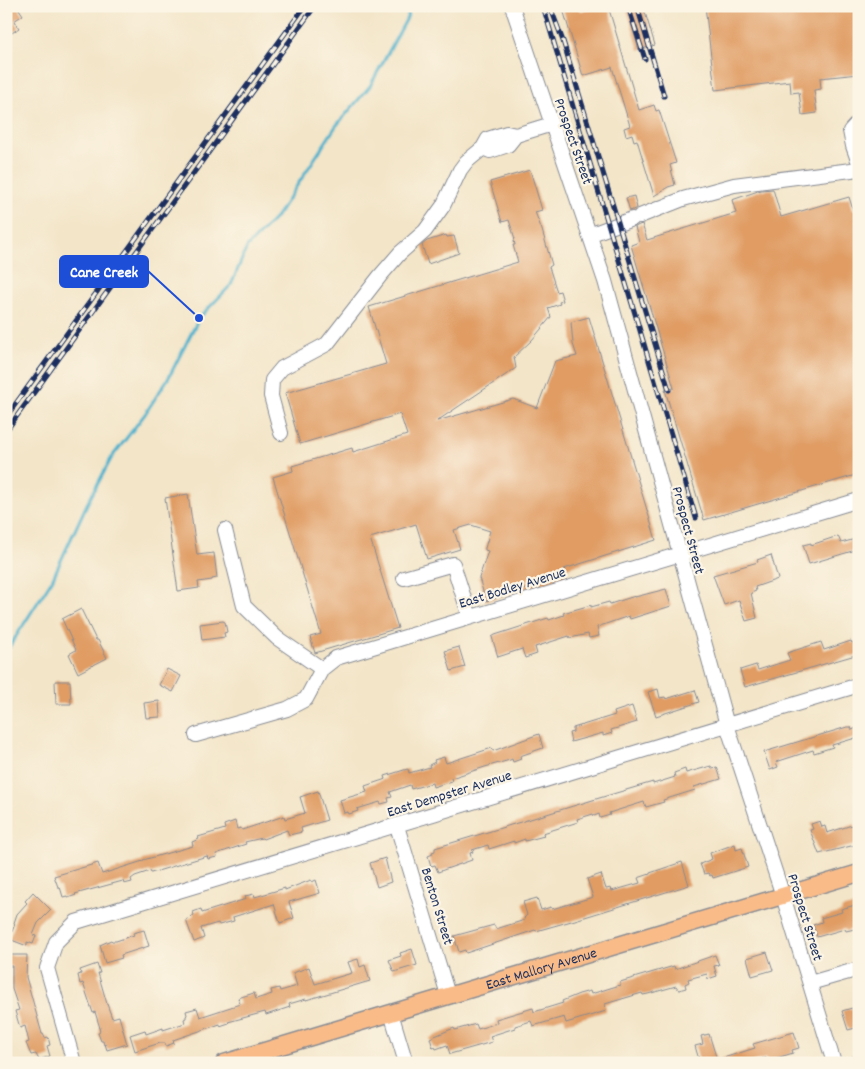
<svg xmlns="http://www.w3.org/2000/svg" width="865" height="1069" viewBox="0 0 865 1069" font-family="Dekko,sans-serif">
<rect width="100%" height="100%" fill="#fcf5e5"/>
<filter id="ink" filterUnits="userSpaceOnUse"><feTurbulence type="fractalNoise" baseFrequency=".02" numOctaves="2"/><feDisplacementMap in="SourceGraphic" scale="10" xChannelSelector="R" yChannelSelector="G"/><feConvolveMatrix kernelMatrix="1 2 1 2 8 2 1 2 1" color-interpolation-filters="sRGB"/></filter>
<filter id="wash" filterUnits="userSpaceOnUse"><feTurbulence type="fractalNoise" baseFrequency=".0096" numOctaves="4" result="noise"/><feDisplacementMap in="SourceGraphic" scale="20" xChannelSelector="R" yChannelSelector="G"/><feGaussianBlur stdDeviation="1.12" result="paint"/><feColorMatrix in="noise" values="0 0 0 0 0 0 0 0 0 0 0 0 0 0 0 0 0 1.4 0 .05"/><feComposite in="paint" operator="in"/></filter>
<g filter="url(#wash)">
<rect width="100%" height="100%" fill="#f3e5c8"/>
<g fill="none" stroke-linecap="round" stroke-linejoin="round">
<!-- stream -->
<path stroke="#4db1cc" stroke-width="3" d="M6,652l46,-72 35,-76 25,-47 33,-43 24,-37 30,-59 32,-33 16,-38 30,-31 59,-90 34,-40 36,-66 5,-14"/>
</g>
<g id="blocks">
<!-- building -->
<path fill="#e09c63" d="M12,6h5l6,9 -9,6 5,7 -7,5 -6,-7v-18l1,1z
M562,6h17l2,5 17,-5h10l31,104 15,-5 2,6 3,-1 17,53 -6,2 5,20 -7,2 -14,9 -17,-56 -3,1 -2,-7 -6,2 -2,-8 6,-2 -18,-59 -29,9z
M626,6h17l12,39 -16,5z
M705,6h154v68l-39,4 1,11 -7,1 3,23 -15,2 -3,-23 -8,1 -1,-12 -75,9z
M530,170l12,40 -7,2 7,18 10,35 -3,2 8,25 3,-1 3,10 -4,1 1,2 -12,4 3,9 -19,23 -18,17 2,11 -79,53 76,-22 24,9 18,-47 22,-5 -4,-12 -2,-22 18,-5 67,223 -92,29 3,8 -81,24 -7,-23 9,-27 -3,-1v-2l5,-17 -19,-6 -17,5 6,19 -33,10 -11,-35 -46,14 28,90 -83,25 -5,-16 11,-3 -48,-157 20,-6 -1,-5 60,-18 1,4 54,-17 -7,-21 -100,30 -15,-51 101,-29 -17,-57 149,-45 -5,-17h2l-1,-5 1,-1 -6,-19 -7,2 -12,-40z
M773,189l8,28 68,-20 4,13 6,-2v266l-155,46 -39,-130 9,-2 -43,-143 8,-3 -4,-15 4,-2 3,-1 5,16 89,-27 -4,-13 29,-10z
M634,196l3,12 -7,3 -4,-13z
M446,235l1,2 7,-1 5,17 -31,11 -6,-19 5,-4z
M188,494l9,61 17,-2 3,25 -5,1v1l-14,2 1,6 -21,3 -13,-93z
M838,536l3,7 18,-5v11l-50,15 -6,-19 8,-2v2z
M771,555l7,24 -23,8 1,4 -5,2 6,25 -11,3 -7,-21 -15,5 -11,-30 45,-13 -1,-2z
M666,589l5,17 -41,13 -1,-3 -32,11 2,9 -10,2 -1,-4 -18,4 -1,-2 -34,11 2,7 -12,4 -3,-9 -24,8 -6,-20 3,-2 53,-17 1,2 15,-5 -1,-2 28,-8v2l18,-5 1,2 25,-8v1z
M81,609l15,31h2l9,18 -29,15 -9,-19 7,-4 -14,-31z
M223,621l2,1 2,10 -3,1 1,4 -23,3 -2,-16z
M851,641l1,2 7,-2v13l-114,33 -5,-17 16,-5 2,5 32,-10 -3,-7 34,-11 3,8z
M459,647l6,20 -14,4 -6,-20z
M167,669l14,7 -8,16 -14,-7z
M55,681h15l1,23h-15z
M658,689l2,9 5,-1 1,2 29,-9 4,12 -43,14 -8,-24z
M159,701l1,16 -14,1 -2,-15z
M632,706l5,16 -26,8 1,3 -9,3v-3l-32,9 -2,-9 4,-1v-4l42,-13 -1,-3z
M847,727h4l1,3 7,-3v10l-27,8 1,2 -19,6 -1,-3 -37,12 2,5 -8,3 -6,-18z
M539,734l4,14 -23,8 1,3 -8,3 -1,-3 -2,1 -25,7 -34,11 1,3 -19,6 -1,-4 -21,6 -1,-4 -20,7 2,5 -4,1 1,4 -8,2 -1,-2 -23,7 1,2 -9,3 -1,-2 -4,1 -4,-13 27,-8 -2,-6 21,-7 -1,-3 19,-6 4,-1 1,4 21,-6 -1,-2 6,-3 -1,-2 10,-3 2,6 46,-15 1,3z
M711,766l1,2 5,-1 4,12 -27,8 1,3 -32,10 1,2 -18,5 -2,-5 -35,11 1,2 -10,3 -1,-4 -5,2 -1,-2 -16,5 1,3 -35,11 1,3 -19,5v-2l-11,4v-2l-25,8 -1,-4 -16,5 1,2 -3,1 2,7 -26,9 -8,3 -3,-7 -4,1 -3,-10 5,-2 -1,-2 3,-1v-3l171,-52 47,-14v2l19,-6 3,-1 -1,-4 11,-4 1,4z
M318,791l9,29 -26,8 1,4 -13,3 -2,-5 -24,9 -1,-1 -17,4 1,2 -30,10 1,3 -9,2 -1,-3 -56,17 -1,-2 -15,5 -4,3 1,3 -8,2 -1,-3 -4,1 -44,12 1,1 -8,3 -1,-2 -4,1 -3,-10h-2l-4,-11 44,-13 4,11 41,-13v-1l50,-14 -1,-4 7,-3 -1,-2 27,-8 -1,-4 11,-4 2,8 4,-1 1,2 42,-14 1,3 20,-6 -5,-16z
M820,821l2,6 3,-1 2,7 28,-9 4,12v8l-40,10 -9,-24 3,-1 -2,-5z
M735,844l1,6 6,-2 6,19 -35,11 -1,-3 -2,1 -2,-3 -4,1 -4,-10 12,-5 -2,-6z
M385,858l6,24 -14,5 -7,-24z
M682,862l7,23 -114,35 -39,11 -1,-1 -69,23 -1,-3 -6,2 -5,-16 40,-11 2,4 29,-9 -1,-2 3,-3 -4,-13 14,-4 4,12 10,-3 1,2 41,-12 -6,-18 14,-5 5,15 5,-1 1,3 28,-8 -2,-5 12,-4v-1z
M311,880l1,2 4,-2 4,13 -31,9 5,16 -14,5 -6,-19 -41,13 1,4 -15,4 -1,-2 -17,5 3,10 -10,4 -8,-22 8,-5 -1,-3 8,-3 1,4 44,-14 -1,-3 9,-2 1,3 30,-9v2z
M33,892l18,18 -13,13 -5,12 3,1 -3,8 -6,-2v4l-18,-7 6,-15 -1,-1 3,-9 10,-11 -2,-2z
M859,904v24l-13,3 -1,-2 -4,1 -24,7 -4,-12 9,-3 -1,-4 21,-6 -1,-3z
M144,930l5,16 -28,9 1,3 -17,5 -5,-18 11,-5 1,1h4l18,-6 -1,-2z
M412,949l5,16 -23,7 -5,-12 12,-4 -1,-3z
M767,952l6,18 -21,6 -5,-18z
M6,955h21l-1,22 16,57h1l2,4 3,-1 2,8 -3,1 3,10 -11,4 -3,-6 -5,1 -5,-12 3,-1 -4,-16 -5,2 -5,-17 4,-1 -7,-21v-23h-4z
M715,955l4,10 -5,1 3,10 -9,3 -1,-5 -19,5 1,3 -4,2 1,4 -7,2 -3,-4 -28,8 -5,1 -1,-2 -37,11 1,7 -40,12 -2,-6 -31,9 -2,-5 -16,5v2l-25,8 2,6 -42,12 -3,-9 -11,4 -1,-2 -2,1 -3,-10 24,-10 1,2 21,-6 2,5 19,-6 -1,-4 37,-11 1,4 29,-9 -1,-2 17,-7 11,-3 1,3 29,-9v-3l54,-16 1,3z
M358,959l2,8 5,-2 5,16 -64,19v-1l-17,5 1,3 -24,8 -1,-3 -37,10 1,1 -9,3v-2l-47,16 1,3 -8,3 -1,-3h-5l-25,8 -5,-16 15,-5 1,4 17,-6v2l22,-7 -1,-4 2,-1v-2l1,-1 -1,-4 11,-3 3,9 40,-13 -2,-6 16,-5 2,6 16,-5 -1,-4 8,-2 1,3 17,-5 -4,-13 16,-6 6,17 37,-11 -4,-11z
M97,964l3,9h-2l9,31 5,14 7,-2 8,28 -20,6 -2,-6 -1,1 -1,-4h-2l-3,-8 2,-1 -1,-4h1l-5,-16 -2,1 -10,-30 -3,1 -2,-9 3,-1 -1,-4z
M852,1008l2,6 5,-2v15l-11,3 -6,-19z
M794,1032l5,16 -7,2 1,3 -26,8 -1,-3 -17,5h-49l-5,-17 8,-2 -2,-8 8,-2 8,26 38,-12 -2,-4z"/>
</g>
</g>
<g filter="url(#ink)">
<use href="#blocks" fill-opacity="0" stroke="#878a93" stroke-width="1"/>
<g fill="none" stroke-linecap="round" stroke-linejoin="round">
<!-- minor casing -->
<g stroke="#878a93" stroke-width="16">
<path id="minor" d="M512,6l93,275 122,444 56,171 51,167
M859,121l-9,10 3,15 6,17
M483,148l7,3 18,-6 8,-10
M640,216l43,-17 51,-14 125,-16
M589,235l43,-16
M281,433l-10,-37 1,-16 10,-12 45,-24 53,-68 20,-23 25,-22 18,-25 17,-36 6,-8 17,-14 5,-9 19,-6 9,2 36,-11
M225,530l19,76 33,32 45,31
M404,578l49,-14 17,53
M196,735l91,-26 19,-10 16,-30 14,-11 523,-158
M397,826l51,169
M810,983l49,-14
M391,1013l15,50
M74,1063l-27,-95 9,-26 20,-20 783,-237
M856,1063l3,-1"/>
</g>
<!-- major casing -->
<g stroke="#878a93" stroke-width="19">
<g id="major">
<path id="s1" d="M224,1063l635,-190"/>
</g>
</g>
<!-- minor -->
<use href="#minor" stroke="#fff" stroke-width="14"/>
<!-- major -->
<use href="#major" stroke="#f9bc89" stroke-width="16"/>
<!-- rail casing -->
<g stroke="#1b2f5e" stroke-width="5">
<path id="rail" d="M543,6l153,512
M550,6l13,35 106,349
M628,6l17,53
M637,6l27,90
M6,417l299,-411
M6,431l309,-425"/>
</g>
<!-- rail -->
<use href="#rail" stroke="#fcf5e5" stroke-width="3" stroke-dasharray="9" stroke-linecap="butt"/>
</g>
</g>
<g text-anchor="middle" stroke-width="4.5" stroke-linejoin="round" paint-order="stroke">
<!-- street labels -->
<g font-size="15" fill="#1b2f5e" stroke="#fcf5e5">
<text transform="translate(574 141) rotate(71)" y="5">Prospect Street</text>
<text transform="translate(689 530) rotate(75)" y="5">Prospect Street</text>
<text transform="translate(512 587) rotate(-17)" y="5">East Bodley Avenue</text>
<text transform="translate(449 793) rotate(-17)" y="5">East Dempster Avenue</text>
<text transform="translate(438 906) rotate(73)" y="5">Benton Street</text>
<text transform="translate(806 917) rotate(73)" y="5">Prospect Street</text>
<text dy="5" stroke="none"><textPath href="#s1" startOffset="331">East Mallory Avenue</textPath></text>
</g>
</g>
<!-- callouts -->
<path fill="none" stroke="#1d4ed8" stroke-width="2" d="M199 318L148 271"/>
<circle fill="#1d4ed8" stroke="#fcf5e5" stroke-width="2" cx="199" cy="318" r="5"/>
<rect fill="#1d4ed8" stroke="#1d4ed8" stroke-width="2" x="60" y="256" width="88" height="31" rx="5"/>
<g font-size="16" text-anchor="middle" font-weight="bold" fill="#fff">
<text x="104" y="277">Cane Creek</text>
</g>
<!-- margin -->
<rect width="865" height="1069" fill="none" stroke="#fcf5e5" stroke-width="25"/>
</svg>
